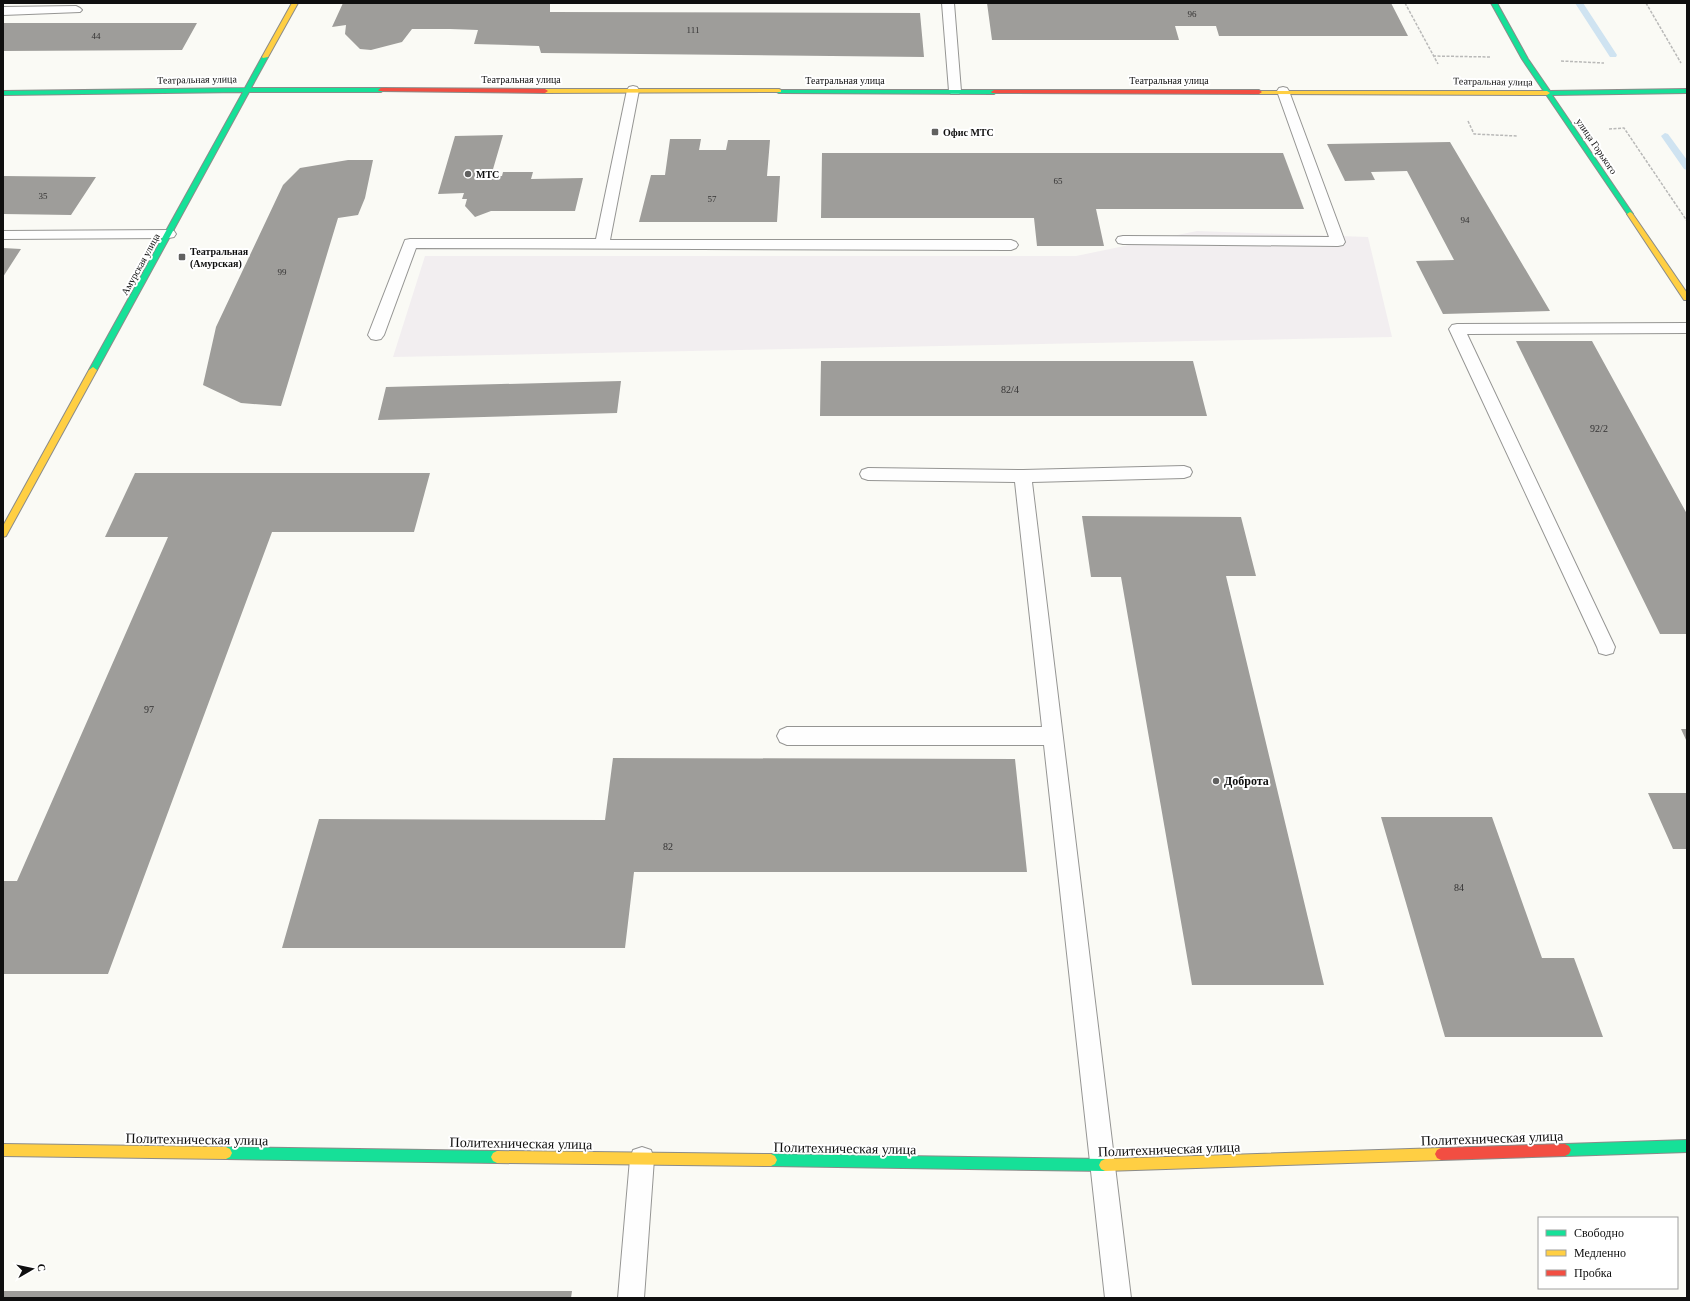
<svg xmlns="http://www.w3.org/2000/svg" width="1690" height="1301" viewBox="0 0 1690 1301" font-family="'Times New Roman',serif">
<rect width="100%" height="100%" fill="#fafaf5"/>
<!-- industrial -->
<path fill="#f2eef0" d="M1197,231l171,6 24,100 -999,20 32,-101h651z"/>
<g fill="none" stroke-linecap="round" stroke-linejoin="round">
<!-- stream -->
<path fill="#cfe3f1" fill-rule="evenodd" d="M1575,3h8l34,52 -1,2h-6z
M1665,133l3,1 19,26v10l-3,-1 -23,-33z"/>
</g>
<!-- building -->
<path fill="#9e9d9a" d="M343,3h207v9l370,1 4,44 -383,-4 -2,-7 -65,-2 4,-14 -28,-1h-38l-10,13 -31,8 -11,-1 -15,-15 1,-9 -14,2z
M987,3h404l17,33h-189l-3,-10h-41l4,14h-187z
M3,23h194l-15,27 -179,1z
M503,135l-12,41h11l1,-4h30l-2,7 52,-1 -8,33h-84l-16,6 -10,-11 2,-7h-5l2,-6 -26,1 17,-58z
M670,139h31l-2,11h27l2,-10h42l-3,36h13l-3,46h-138l12,-47h14z
M1450,142l100,169 -107,3 -27,-53 38,-1 -47,-89 -36,1 4,8 -30,1 -18,-37z
M822,153h461l21,56h-208l8,37h-67l-3,-28h-213z
M348,160h25l-8,38 -7,17 -20,3 -57,188 -40,-3 -38,-18 13,-58 67,-142 17,-17z
M3,176l93,1 -25,38 -68,-1z
M3,248l18,1 -18,28z
M1516,341h76l95,173v120h-27z
M821,361h372l14,55h-387z
M621,381l-4,32 -239,7 8,-33z
M135,473h295l-16,59h-142l-164,442h-105v-93h14l151,-344h-63z
M1082,516l159,1 15,59h-30l98,409h-132l-71,-408h-30z
M1681,729h6v13z
M613,758l402,1 12,113h-393l-9,76h-343l37,-129 286,1z
M1648,793h39v56h-14z
M1381,817h111l50,141h32l29,79h-158z
M3,1291h569l-1,7h-568z"/>
<g fill="none" stroke-linecap="round" stroke-linejoin="round">
<!-- lane casing -->
<g stroke="#959593" stroke-width="2">
<path id="lane" d="M942,3h12l7,88 -2,3h-8l-2,-3z
M76,6l4,2 2,2 -2,2 -77,3v-8z
M633,86l4,1 2,3 -29,150h401l5,2 2,3 -2,3 -5,2 -595,-2 -32,87 -3,4 -5,1 -5,-1 -3,-4 37,-95 5,-1h186l31,-149 2,-3z
M1283,87l4,1 2,3 56,151 -2,3 -5,1 -215,-2 -5,-1 -2,-3 2,-3 5,-1 206,1 -52,-146 2,-3z
M169,230l5,1 2,3 -2,3 -5,1 -166,1v-8z
M1687,323v10l-220,1 148,313 -2,6 -7,2 -7,-2 -2,-6 -148,-318 3,-4 5,-1z
M1184,466l6,2 2,4 -2,4 -6,2 -152,4 99,816h-26l-61,-553h-257l-7,-3 -3,-6 3,-6 7,-3h255l-27,-245 -147,-2 -6,-2 -2,-4 2,-4 6,-2 155,2z
M642,1147l9,3 3,9 -10,139h-26l12,-139 3,-9z"/>
</g>
<!-- fast casing -->
<g stroke="#8b8b89" stroke-width="2">
<path id="fast" d="M1491,3h6l31,56 22,32 137,-2v4l-135,2 81,119 -1,1h-4l-106,-156z
M265,55l3,2 -17,31h130l3,2 -3,2h-132l-152,278 -4,3 -3,-1 -1,-2 154,-278 -240,3v-4l242,-3 17,-31z
M777,90h217l3,2 -3,2 -215,-1 -2,-1z
M1687,1140v12l-122,4 -4,-2 -2,-4 2,-4 4,-2z
M226,1147l271,4 4,2 2,4 -2,4 -4,2 -271,-4 -4,-2 -2,-4 2,-4z
M771,1154l334,5 4,2 2,4 -2,4 -4,2 -334,-5 -4,-2 -2,-4 2,-4z"/>
</g>
<!-- slow casing -->
<g stroke="#8b8b89" stroke-width="2">
<path id="slow" d="M292,3h6l-30,54 -5,1 -1,-1z
M779,89l2,1v2l-236,1 -3,-2 3,-2z
M1257,91h290l3,2 -3,2 -288,-1 -3,-2z
M1630,212l2,1 55,80v7h-3l-57,-86z
M93,367l4,3 -91,166 -3,1v-11l86,-156z
M3,1144l223,3 4,2 2,4 -2,4 -4,2 -223,-3z
M1441,1148l4,2 2,4 -2,4 -4,2 -336,11 -4,-2 -2,-4 2,-4 4,-2z
M497,1151l274,3 4,2 2,4 -2,4 -4,2 -274,-3 -4,-2 -2,-4 2,-4z"/>
</g>
<!-- jam casing -->
<g stroke="#8b8b89" stroke-width="2">
<path id="jam" d="M381,88l164,1 3,2 -3,2 -166,-2 -1,-1z
M994,90h265l3,2 -3,2 -267,-1 -1,-1z
M1565,1144l4,2 2,4 -2,4 -4,2 -124,4 -4,-2 -2,-4 2,-4 4,-2z"/>
</g>
<!-- path -->
<path stroke="#b9b9b8" stroke-width="1.5" stroke-dasharray="3 1.5" stroke-linecap="butt" d="M1405,3l33,61
M1646,3l35,60
M1433,56l57,1
M1561,61l43,2
M1468,121l6,13 43,2
M1609,129l15,-1 63,93"/>
<!-- lane -->
<use href="#lane" fill="#fefefe" fill-rule="evenodd"/>
<!-- fast -->
<use href="#fast" fill="#16e098" fill-rule="evenodd"/>
<!-- slow -->
<use href="#slow" fill="#ffcf43" fill-rule="evenodd"/>
<!-- jam -->
<use href="#jam" fill="#f24e42" fill-rule="evenodd"/>
</g>
<!-- markers -->
<g fill="#616160" stroke="#fff" stroke-width="1.5">
<rect x="931" y="128" width="8" height="8" rx="2"/>
<circle cx="468" cy="174" r="4"/>
<rect x="178" y="253" width="8" height="8" rx="2"/>
<circle cx="1216" cy="781" r="4"/>
</g>
<g text-anchor="middle" stroke-width="4" stroke-linejoin="round" paint-order="stroke">
<!-- far-number labels -->
<g font-size="9" fill="#333232">
<text x="1192" y="17">96</text>
<text x="693" y="33">111</text>
<text x="96" y="39">44</text>
<text x="1058" y="184">65</text>
<text x="43" y="199">35</text>
<text x="712" y="202">57</text>
<text x="1465" y="223">94</text>
<text x="282" y="275">99</text>
</g>
<!-- far-street labels -->
<g font-size="10" fill="#0f0f0f" stroke="#fff">
<text transform="translate(197 79) rotate(-1)" y="4">Театральная улица</text>
<text x="521" y="83">Театральная улица</text>
<text x="845" y="84">Театральная улица</text>
<text x="1169" y="84">Театральная улица</text>
<text transform="translate(1493 81) rotate(1)" y="4">Театральная улица</text>
<text transform="translate(1597 146) rotate(56)" y="4">улица Горького</text>
<text transform="translate(140 264) rotate(-61)" y="4">Амурская улица</text>
</g>
<!-- far-poi labels -->
<g font-size="10" font-weight="bold" fill="#0f0f0f" stroke="#fff" text-anchor="start">
<text x="943" y="136">Офис МТС</text>
<text x="476" y="178">МТС</text>
<text x="190" y="255">Театральная<tspan x="190" dy="12">(Амурская)</tspan></text>
</g>
<!-- number labels -->
<g font-size="10" fill="#333232">
<text x="1010" y="393">82/4</text>
<text x="1599" y="432">92/2</text>
<text x="149" y="713">97</text>
<text x="668" y="850">82</text>
<text x="1459" y="891">84</text>
</g>
<!-- poi labels -->
<g font-size="12" font-weight="bold" fill="#0f0f0f" stroke="#fff" text-anchor="start">
<text x="1224" y="785">Доброта</text>
</g>
<!-- near-street labels -->
<g font-size="14" fill="#0f0f0f" stroke="#fff">
<text transform="translate(1492 1138) rotate(-2)" y="5">Политехническая улица</text>
<text transform="translate(197 1139) rotate(1)" y="5">Политехническая улица</text>
<text transform="translate(521 1143) rotate(1)" y="5">Политехническая улица</text>
<text transform="translate(845 1148) rotate(1)" y="5">Политехническая улица</text>
<text transform="translate(1169 1149) rotate(-2)" y="5">Политехническая улица</text>
</g>
</g>
<!-- border -->
<rect width="1690" height="1301" fill="none" stroke="#0f0f0f" stroke-width="8"/>
<!-- legend -->
<rect x="1538" y="1217" width="140" height="72" fill="#ffffff" stroke="#9f9f9f"/>
<rect x="1546" y="1230" width="20" height="6" fill="#16e098" stroke="#9f9f9f"/>
<text x="1574" y="1237" font-size="12" fill="#0f0f0f">Свободно</text>
<rect x="1546" y="1250" width="20" height="6" fill="#ffcf43" stroke="#9f9f9f"/>
<text x="1574" y="1257" font-size="12" fill="#0f0f0f">Медленно</text>
<rect x="1546" y="1270" width="20" height="6" fill="#f24e42" stroke="#9f9f9f"/>
<text x="1574" y="1277" font-size="12" fill="#0f0f0f">Пробка</text>
<!-- north arrow -->
<g transform="translate(32 1269) rotate(81)" stroke="#ffffff" stroke-width="3" paint-order="stroke">
<path d="M0-3L7 15L0 10L-7 15Z" fill="#0f0f0f"/>
<text y="-6" font-size="11" font-weight="bold" text-anchor="middle" fill="#0f0f0f">С</text>
</g>
</svg>
